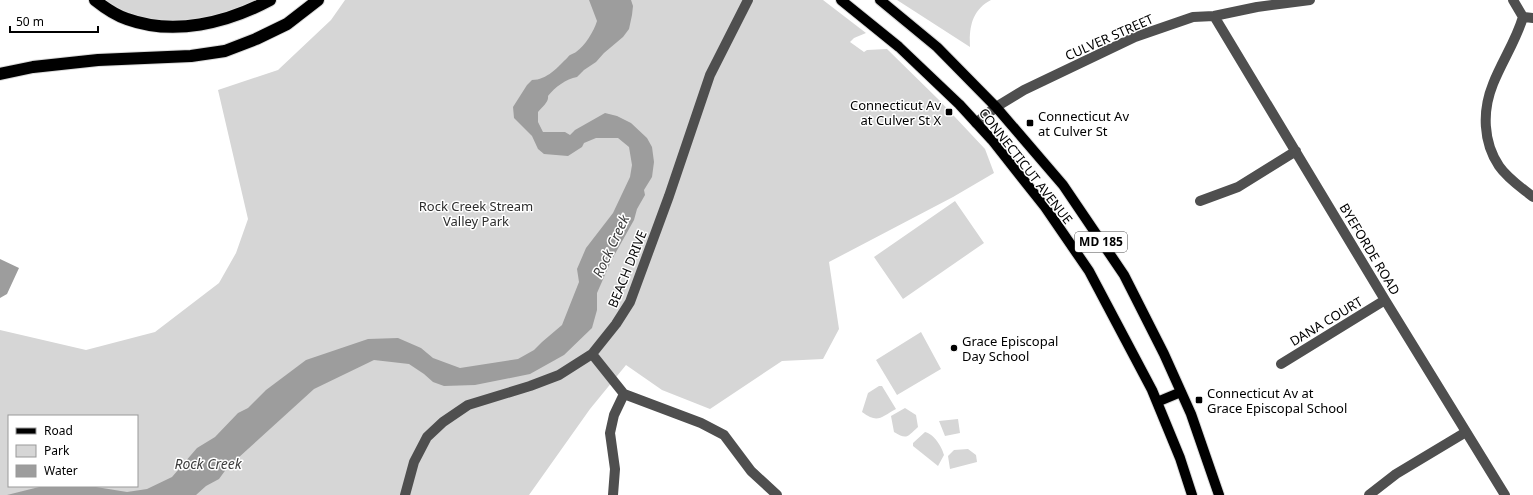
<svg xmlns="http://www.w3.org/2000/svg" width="1533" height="495" viewBox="0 0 1533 495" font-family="'Noto Sans',sans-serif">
<rect width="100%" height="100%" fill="#fff"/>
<!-- green -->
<path fill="#d6d6d6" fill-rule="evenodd" d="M106,0h154l-19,10 -48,11 -47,-1 -32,-13z
M345,0h478l43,33 -12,5 -4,4 14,10 3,-2 20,-1 52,51 46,49 9,24 -41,24 -124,65 10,67 -16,30 -41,2 -72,48 -48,-19 -36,-25 -36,44 -61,86h-529v-165l86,20 69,-18 64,-49 17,-30 12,-34 -30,-129 60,-20 53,-50zM9,416h128v70h-128z
M897,0h94c-19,10 -22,27 -21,47z
M955,201l29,42 -81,56 -29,-42z
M921,332l20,37 -44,26 -21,-35z
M879,386h3l14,23c-15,8 -18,15 -34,3l6,-19z
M905,408l11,7 2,12c-11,10 -11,13 -24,5l-3,-16z
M958,419l2,14 -15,3 -6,-15z
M925,432c9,2 17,15 19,23l-6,11 -25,-20v-3z
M968,449l8,6 1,7 -27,7 -2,-13 6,-6z"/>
<!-- water -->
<path fill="#9d9d9d" d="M589,0h42l2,6 -1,9 -3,14 -6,8 -19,16 -8,9 -12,8 -7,7c-11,2 -22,10 -29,19 1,6 -6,11 -10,16v10l5,10h22l5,3 5,-5 30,-17 12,3 14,7 16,15 5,9 2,15 -2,15 -8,13 1,5 -8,14 -3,11 -23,41 -14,32v17l-5,18 -28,27 -34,19 -55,11 -31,1 -11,-4 -9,-8 -15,-10 -35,-4 -60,29 -87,79 -8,11 -13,7 -10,9h-189l36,-9h47l37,6 20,-3 25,-12 25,-29 18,-11 23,-24 10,-5 18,-18 40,-30 62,-21 30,-1 23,10 12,10 27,10 58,-9 16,-9 8,-8 20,-17 17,-43 -2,-13 9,-21 27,-35 17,-36 2,-12 -3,-18 -11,-9h-22l-12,5 -2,4 -14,9 -24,-2 -6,-5 -6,-13 -18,-18 -1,-11 14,-22 5,-5c15,0 26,-13 36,-23 2,-3 5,-3 8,-5 9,-6 18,-21 21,-31z
M0,259l19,9 -12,26 -7,4z"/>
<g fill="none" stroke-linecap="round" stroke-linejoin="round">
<!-- major casing -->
<g stroke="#dbdbdb" stroke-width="12">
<path id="major" d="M841,0l58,47 60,57 33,36 53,67 44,64 63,119 28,68 12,37
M880,0l57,47 59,60 67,78 61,90 40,79 27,60 28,81
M1157,402l24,-10"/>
</g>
<!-- highway casing -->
<g stroke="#dbdbdb" stroke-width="14">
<path id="highway" d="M95,0c10,8 20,15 32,19 47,17 100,4 143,-19
M0,74l33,-7 65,-7 93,-4 34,-5 31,-12 31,-15 31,-24"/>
</g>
<!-- minor -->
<path stroke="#4f4f4f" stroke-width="10" d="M1513,0l10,17
M1214,16l171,284 120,195
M1523,17c-7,24 -21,44 -30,67 -11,27 -10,58 6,82 9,13 23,22 34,31
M1523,17l10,1
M976,123l20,-16 28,-17 111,-53 58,-20 21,-1 43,-9 53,-7
M1200,201l38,-14 58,-36
M592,354l32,40 -10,21 -4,18 5,36 -2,26
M1281,364l104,-64
M624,394l77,29 23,12 27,36 26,24
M405,495l9,-33 13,-25 16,-15 25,-17 62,-19 29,-11 33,-21 24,-30 14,-22 39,-106 41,-121 38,-75
M1369,495l27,-21 70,-42"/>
<!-- major -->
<use href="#major" stroke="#000" stroke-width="10"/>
<!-- highway -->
<use href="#highway" stroke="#000" stroke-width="12"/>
</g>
<!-- markers -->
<g fill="#000" stroke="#fff" stroke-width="1.5">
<rect x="945" y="108" width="8" height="8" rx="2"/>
<rect x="1026" y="119" width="8" height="8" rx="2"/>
<circle cx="954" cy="348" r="4"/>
<rect x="1195" y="396" width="8" height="8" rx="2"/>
</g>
<g text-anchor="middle" stroke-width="3" stroke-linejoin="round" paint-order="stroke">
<!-- shield labels -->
<rect fill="#fff" stroke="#4c4c4c" stroke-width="1" x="1075" y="232" width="52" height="20" rx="3"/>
<g font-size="12" font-weight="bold" fill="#000">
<text x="1101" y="246">MD 185</text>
</g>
<!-- street labels -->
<g font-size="13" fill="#000" stroke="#fff">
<text transform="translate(1109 37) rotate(-24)" y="5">CULVER STREET</text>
<text transform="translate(1026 166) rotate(52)" y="5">CONNECTICUT AVENUE</text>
<text transform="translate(1370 249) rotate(59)" y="5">BYEFORDE ROAD</text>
<text transform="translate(627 269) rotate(-68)" y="5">BEACH DRIVE</text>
<text transform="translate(1326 321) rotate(-31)" y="5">DANA COURT</text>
</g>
<!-- poi labels -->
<g font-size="13" fill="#000" stroke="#fff" text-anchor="start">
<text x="941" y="110" text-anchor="end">Connecticut Av<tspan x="941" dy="15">at Culver St X</tspan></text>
<text x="1038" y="121">Connecticut Av<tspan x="1038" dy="15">at Culver St</tspan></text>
<text x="962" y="346">Grace Episcopal<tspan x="962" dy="15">Day School</tspan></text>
<text x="1207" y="398">Connecticut Av at<tspan x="1207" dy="15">Grace Episcopal School</tspan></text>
</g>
<!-- park labels -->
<g font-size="13" fill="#2d2d2d" stroke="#fff">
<text x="476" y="211">Rock Creek Stream<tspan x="476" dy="15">Valley Park</tspan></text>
</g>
<!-- water labels -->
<g font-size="14" font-style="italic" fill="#3e3e3e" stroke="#fff">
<text transform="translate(611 246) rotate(-65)" y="5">Rock Creek</text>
<text x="208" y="469">Rock Creek</text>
</g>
</g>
<!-- legend -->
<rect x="8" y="415" width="130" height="72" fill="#ffffff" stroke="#999999"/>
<rect x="16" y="428" width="20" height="6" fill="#000000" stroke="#999999"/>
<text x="44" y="435" font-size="12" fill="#000000">Road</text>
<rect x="16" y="445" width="20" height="12" fill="#d6d6d6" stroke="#999999"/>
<text x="44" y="455" font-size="12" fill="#000000">Park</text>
<rect x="16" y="465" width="20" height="12" fill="#9d9d9d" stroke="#999999"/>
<text x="44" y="475" font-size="12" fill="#000000">Water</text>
<!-- scale -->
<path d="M10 26v6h88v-6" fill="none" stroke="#000000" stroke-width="2"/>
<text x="16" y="26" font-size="12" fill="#000000" stroke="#ffffff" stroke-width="3" paint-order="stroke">50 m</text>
</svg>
